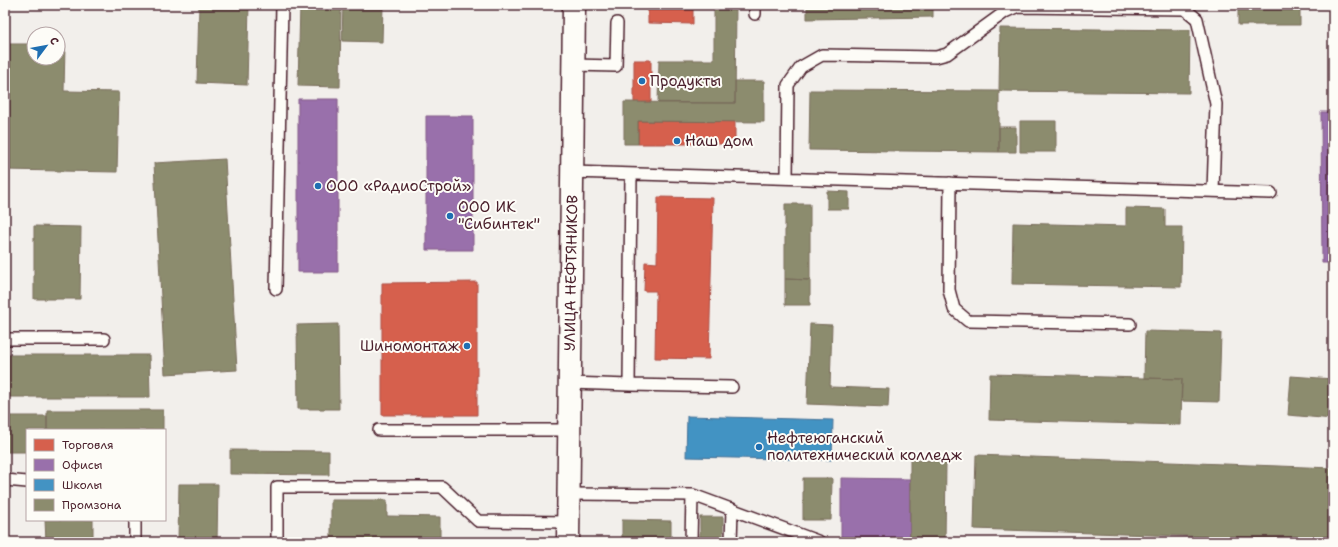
<svg xmlns="http://www.w3.org/2000/svg" width="1338" height="547" viewBox="0 0 1338 547" font-family="'Shantell Sans',sans-serif">
<rect width="100%" height="100%" fill="#f2efeb"/>
<filter id="ink" filterUnits="userSpaceOnUse"><feTurbulence type="fractalNoise" baseFrequency=".025" numOctaves="2"/><feDisplacementMap in="SourceGraphic" scale="8" xChannelSelector="R" yChannelSelector="G"/><feConvolveMatrix kernelMatrix="1 2 1 2 8 2 1 2 1" color-interpolation-filters="sRGB"/></filter>
<g filter="url(#ink)">
<!-- shops -->
<path fill="#d6604d" stroke="#ac4c43" d="M648,5h45v19l-45,-1z
M634,60h17v42l-17,1z
M638,121h97v23h-97z
M658,197l55,1 -4,161 -54,-1 1,-67h-12l1,-29 12,1z
M477,282v133h-95v-132z"/>
<!-- offices -->
<path fill="#9970ab" stroke="#815885" d="M298,99h40v173h-40z
M1321,112h12v151h-11z
M426,116h47v134h-47z
M841,478l69,1v63h-27v-4h-42z"/>
<!-- schools -->
<path fill="#4393c3" stroke="#457095" d="M687,416l146,4 -1,40 -146,-3z"/>
<!-- industry -->
<path fill="#8c8c6e" stroke="#786b5a" d="M199,5h50l-2,80 -50,-2z
M300,5h41l-1,82 -42,-1z
M343,5h40l-1,37 -40,-1z
M714,5h22l-1,98h-77l1,-43h55z
M807,5h126v12l-126,2z
M1238,5h62v20h-62z
M1000,28l190,2 -1,63 -190,-2z
M5,44h29v14h24v-13h7l-1,46 55,1 -2,80 -112,-2z
M735,81h29v41l-126,-1v23h-14v-42l111,1z
M810,90l189,1v61l-190,-2z
M1020,121h36v31h-36z
M999,127h17v25h-17z
M225,159l12,211 -72,4 -11,-211z
M827,191l22,1v17h-22z
M785,204h25v76l-25,-1z
M1126,208l39,1v18h17l-1,60 -169,-3 1,-61 113,3z
M34,226l47,1 -1,72h-46z
M785,279l25,1v25h-25z
M338,324l1,85h-41l-1,-84z
M810,324l22,1 -2,62 59,2 -1,18 -81,-3z
M1145,331l76,2 -2,69 -38,-1 1,-22 -38,-1z
M5,355h144l1,42h-145z
M990,374l192,5 -1,46 -192,-5z
M1291,376l42,3v40l-45,-4z
M47,410h116v20h-116z
M5,416h42v14h-20v22h-22z
M230,450l99,1v24l-99,-1z
M976,455l357,13v73l-359,-12z
M910,460l36,1 -1,81h-35z
M803,478h29l-1,42h-28z
M179,484h39l-1,58h-39z
M331,500h56v16l53,1v21h43l-1,4h-151z
M5,509h3l-1,33h-2z
M700,517h23v25h-23z
M45,520h48v22h-47z
M622,520l49,1v21h-49z"/>
<g fill="none" stroke-linecap="round" stroke-linejoin="round">
<!-- service casing -->
<g stroke="#4a1f2b" stroke-width="14">
<path id="service" d="M755,14v-9
M573,65l43,1 1,-43
M572,172l699,21
M787,178l1,-93 13,-18 21,-12 114,2 11,-3 58,-42 11,-5 169,2 12,10 19,85 -3,87
M950,183l-1,107 5,19 14,12 162,3
M276,289l6,-284
M5,339h99
M570,383l59,2 2,-211
M629,385l103,2
M379,430h190
M5,480l22,2
M569,494l124,1 127,47
M135,520v22
M277,542v-55h165l36,34 91,1
M691,542l1,-47
M731,542l1,-33"/>
</g>
<!-- secondary casing -->
<g stroke="#4a1f2b" stroke-width="25">
<path id="secondary" d="M568,542l6,-537"/>
</g>
<!-- service -->
<use href="#service" stroke="#fdfcf7" stroke-width="11"/>
<!-- secondary -->
<use href="#secondary" stroke="#fdfcf7" stroke-width="22"/>
</g>
</g>
<!-- markers -->
<g fill="#1f6fb2" stroke="#fdfcf7" stroke-width="1.5">
<circle cx="642" cy="81" r="4"/>
<circle cx="677" cy="141" r="4"/>
<circle cx="318" cy="186" r="4"/>
<circle cx="450" cy="216" r="4"/>
<circle cx="467" cy="346" r="4"/>
<circle cx="759" cy="447" r="4"/>
</g>
<g text-anchor="middle" stroke-width="4" stroke-linejoin="round" paint-order="stroke">
<!-- poi labels -->
<g font-size="15" fill="#4a1f2b" stroke="#fdfcf7" text-anchor="start">
<text x="650" y="86">Продукты</text>
<text x="685" y="146">Наш дом</text>
<text x="326" y="191">ООО «РадиоСтрой»</text>
<text x="458" y="212">ООО ИК<tspan x="458" dy="17">"Сибинтек"</tspan></text>
<text x="459" y="351" text-anchor="end">Шиномонтаж</text>
<text x="767" y="443">Нефтеюганский<tspan x="767" dy="17">политехнический колледж</tspan></text>
</g>
<!-- street labels -->
<g font-size="15" fill="#4a1f2b" stroke="#fdfcf7">
<text transform="translate(571 273) rotate(-89)" y="5">УЛИЦА НЕФТЯНИКОВ</text>
</g>
</g>
<!-- margin -->
<rect width="1338" height="547" fill="none" stroke="#fdfcf7" stroke-width="20"/>
<rect x="10" y="10" width="1318" height="527" fill="none" stroke="#4a1f2b" stroke-width="1.5" filter="url(#ink)"/>
<!-- legend -->
<rect x="26" y="429" width="140" height="92" fill="#fdfcf7" stroke="#b5a4a5"/>
<rect x="34" y="439" width="20" height="12" fill="#d6604d" stroke="#b5a4a5"/>
<text x="62" y="449" font-size="12" fill="#4a1f2b">Торговля</text>
<rect x="34" y="459" width="20" height="12" fill="#9970ab" stroke="#b5a4a5"/>
<text x="62" y="469" font-size="12" fill="#4a1f2b">Офисы</text>
<rect x="34" y="479" width="20" height="12" fill="#4393c3" stroke="#b5a4a5"/>
<text x="62" y="489" font-size="12" fill="#4a1f2b">Школы</text>
<rect x="34" y="499" width="20" height="12" fill="#8c8c6e" stroke="#b5a4a5"/>
<text x="62" y="509" font-size="12" fill="#4a1f2b">Промзона</text>
<!-- north arrow -->
<g transform="translate(46 46) rotate(58)"><circle r="19" fill="#fdfcf7" stroke="#b5a4a5"/>
<path d="M0-3L7 15L0 10L-7 15Z" fill="#1f6fb2"/>
<text y="-6" font-size="11" font-weight="bold" text-anchor="middle" fill="#4a1f2b">С</text>
</g>
</svg>
